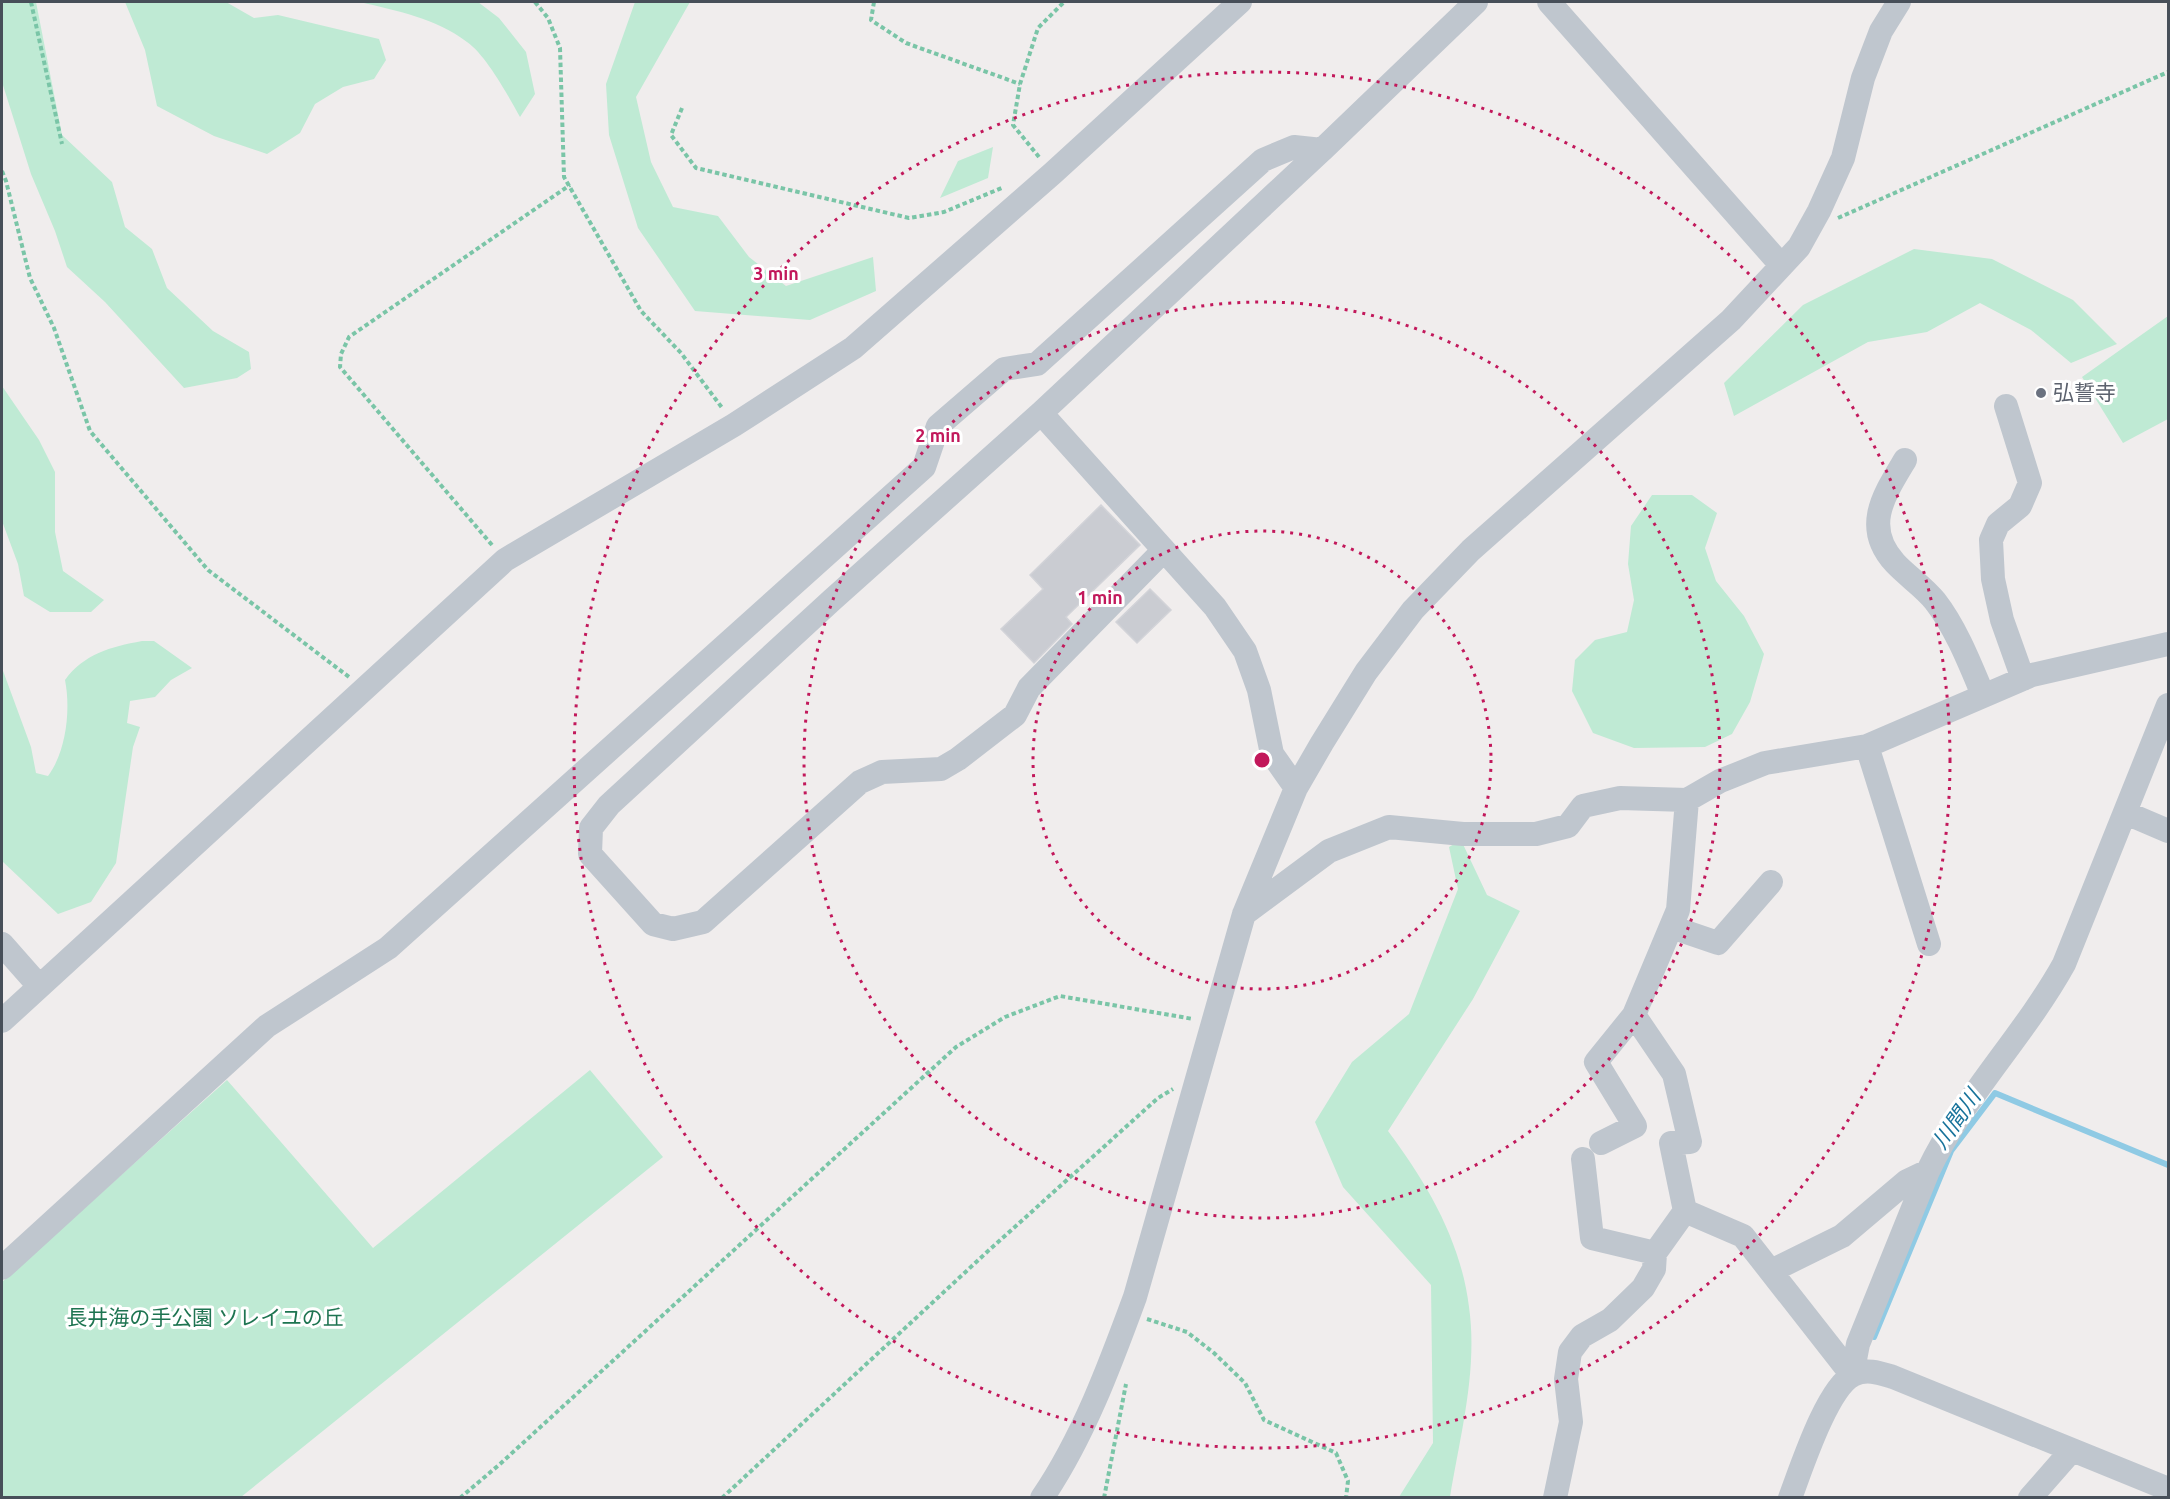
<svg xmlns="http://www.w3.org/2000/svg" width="2170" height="1499" viewBox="0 0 2170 1499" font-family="Ubuntu,'Noto Sans JP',sans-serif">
<rect width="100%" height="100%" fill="#f0eded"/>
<!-- green -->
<path fill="#bfead4" d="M2,2h34l26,133 50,47 13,45 27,22 15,39 46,43 36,21 2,17 -14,9 -53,10 -79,-86 -38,-35 -12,-36 -24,-57 -29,-92z
M125,2h101l28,16 24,-3 101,24 7,21 -12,19 -31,8 -28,17 -15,29 -33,21 -53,-18 -57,-30 -12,-56z
M360,2h118l21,16 27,34 9,42 -15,23c-11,-20 -34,-62 -53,-75 -31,-24 -70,-31 -107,-40z
M635,2h55l-54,95 15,65 22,45 45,9 31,41 37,29 87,-29 3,34 -66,29 -115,-9 -57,-83 -29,-93 -3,-51z
M993,147l-5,31 -48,20 18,-37z
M1914,249l78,10 81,41 44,44 -46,19 -40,-33 -51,-27 -53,29 -59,10 -134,74 -10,-33 79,-78z
M2168,316v103l-45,24 -41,-66z
M2,386l37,54 16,32v60l8,39 41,29 -13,12h-41l-26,-16 -6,-32 -16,-43z
M1652,495h40l25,18 -12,35 11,33 28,35 20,38 -14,48 -18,32 -27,13 -71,1 -41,-15 -21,-42 3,-31 20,-20 32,-8 7,-32 -6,-36 3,-38z
M142,641h12l38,27 -21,12 -16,17 -25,4 -3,22 13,4 -7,20 -17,116 -25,39 -33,12 -56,-53v-193l29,79 5,26 12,3c18,-24 23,-66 17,-96 19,-26 45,-33 77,-39z
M1461,840l26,55 33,16 -47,88 -85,132c39,52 73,110 81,176 9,63 -9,129 -19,190h-51l34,-54 -2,-158 -88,-98 -28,-65 37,-60 57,-48 49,-125 -9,-42z
M590,1070l73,87 -422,340h-239v-215l225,-202 146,168z"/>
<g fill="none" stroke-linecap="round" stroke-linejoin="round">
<!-- stream -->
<path stroke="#8fcae4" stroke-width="6" d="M1874,1337l77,-186 44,-58 173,72"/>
</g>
<!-- building -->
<path fill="#caccd2" stroke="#d2d3d8" stroke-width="1.5" d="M1101,505l39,40 -74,72 6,7 -38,39 -33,-34 42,-40 -13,-14z
M1150,589l21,21 -34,33 -21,-21z"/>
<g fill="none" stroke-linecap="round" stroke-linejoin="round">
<!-- path -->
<path stroke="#7ac5a7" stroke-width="4" stroke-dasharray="4.5 3" stroke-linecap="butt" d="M31,2l31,142
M535,2l13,16 12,30 4,129 77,134 40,42 42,56
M874,2l-3,18 35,23 114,41
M682,108l-11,27 25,33 213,50 35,-6 60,-25
M1039,157l-26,-32 7,-41 18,-56 26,-26
M2,171l4,10 24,97 24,50 36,103 118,139 141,107
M1838,218l330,-146
M492,545l-152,-178 1,-13 8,-17 221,-152
M1147,1319l40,13 27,21 31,30 19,37 72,33 12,28 -2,17
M460,1498l40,-34 456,-417 49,-30 55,-21 133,23
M722,1498l265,-246 171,-154 15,-9
M1104,1498l22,-114"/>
<!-- minor -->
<path stroke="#bfc6ce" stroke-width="24" d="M1549,2l232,263
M2006,406l24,77 -10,23 -22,18 -7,16 2,39 9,41 21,59
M1041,413l174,194 30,44 14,39 13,64 24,34
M1905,460c-21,35 -43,67 -10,103 12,13 29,24 40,38 21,27 35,63 48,94
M1164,550l-135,138 -14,27 -57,44 -17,10 -59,3 -22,10 -157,140 -30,7 -20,-5 -63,-70 1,-26 18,-23 223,-205 209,-187 281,-263
M1867,746l62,198
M2126,813l42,18
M1244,914l85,-63 60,-24 74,7h73l32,-8 15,-20 37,-8 67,2
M1671,927l47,16 53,-61
M2,944l37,42
M2,1021l503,-461 229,-135 119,-77 200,-175 187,-171
M1601,1143l34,-17 -39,-64 38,-47
M1583,1159l9,79 63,15
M1685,1211l58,25 109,139
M2,1268l265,-242 121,-78 536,-481 14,-41 66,-57 33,-5 226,-204 31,-13 28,3 154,-148
M1771,1271l71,-35 65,-55 21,-10
M1852,1375l6,-31 70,-173c35,-74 96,-135 136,-207l104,-259
M1042,1498c41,-60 68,-133 93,-201l109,-383 52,-126 26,-45 44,-71 47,-62 58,-60 260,-230 68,-73 20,-36 24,-53 20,-80 18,-47 18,-29
M1555,1498l16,-76 -5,-43 4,-27 12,-16 28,-16 33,-32 11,-19 1,-16 30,-42 -14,-68 19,-1 -16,-68 -40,-59 44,-105 9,-110 33,-19 45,-18 102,-17 165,-71 136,-31
M1790,1498c11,-29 37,-110 63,-123 13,-7 27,-2 40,2l275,112
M2030,1498l42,-48"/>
</g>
<!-- distance rings -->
<g fill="none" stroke="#c2185b" stroke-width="3" stroke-dasharray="3 6">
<circle cx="1262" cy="760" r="229"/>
<circle cx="1262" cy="760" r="458"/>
<circle cx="1262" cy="760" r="688"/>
</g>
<!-- markers -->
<circle fill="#6b7280" stroke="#fff" stroke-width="2" cx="2041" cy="393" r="6"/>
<g text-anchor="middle" stroke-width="6" stroke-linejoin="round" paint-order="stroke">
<!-- worship labels -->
<g font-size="21" fill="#5b616d" stroke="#fff" text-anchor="start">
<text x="2053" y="400">弘誓寺</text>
</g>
<!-- park labels -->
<g font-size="21" fill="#1e7451" stroke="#fff">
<text x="205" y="1325">長井海の手公園 ソレイユの丘</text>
</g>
<!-- water labels -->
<g font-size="22" font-style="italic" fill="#18739b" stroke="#fff">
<text transform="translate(1956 1119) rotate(-55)" y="8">川間川</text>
</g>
</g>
<circle cx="1262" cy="760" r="9" fill="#c2185b" stroke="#fff" stroke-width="3"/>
<g font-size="18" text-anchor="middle" font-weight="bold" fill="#c2185b" stroke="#fff" stroke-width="6" stroke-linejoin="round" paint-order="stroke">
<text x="776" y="280">3 min</text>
<text x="938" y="442">2 min</text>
<text x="1100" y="604">1 min</text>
</g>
<!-- border -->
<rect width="2170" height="1499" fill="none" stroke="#474f59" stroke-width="6"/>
</svg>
